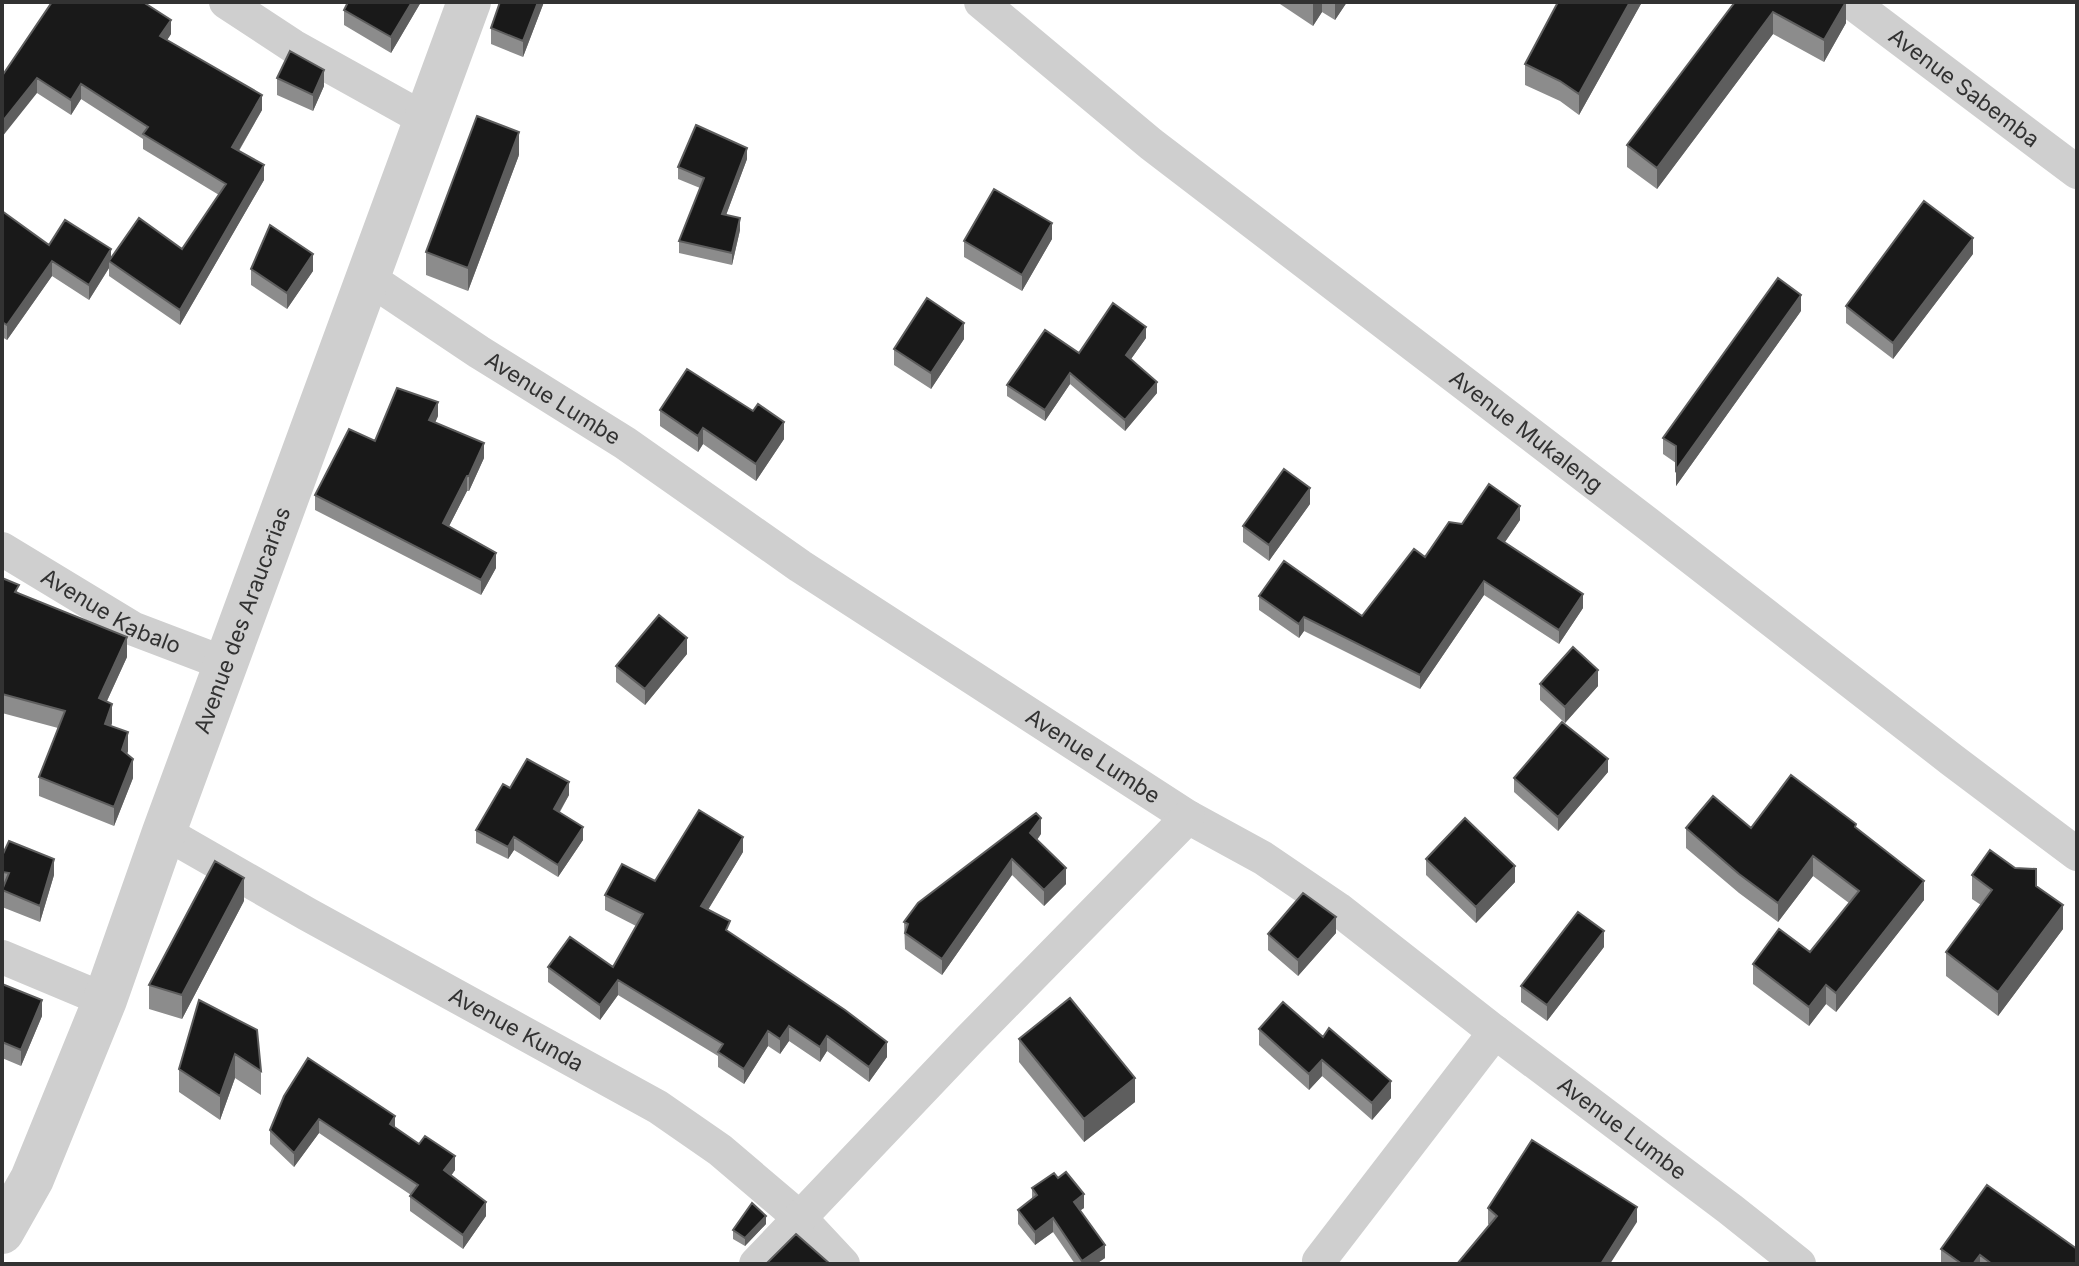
<svg xmlns="http://www.w3.org/2000/svg" width="2079" height="1266" viewBox="0 0 2079 1266" font-family="Inter,sans-serif">
<rect width="100%" height="100%" fill="#fff"/>
<g fill="none" stroke-linecap="round" stroke-linejoin="round">
<!-- minor -->
<g stroke="#cfcfcf" stroke-width="34">
<path d="M226,2l67,44 133,74"/>
<path id="s1" d="M981,2l170,142 497,380 304,236 125,94"/>
<path id="s2" d="M1851,2l226,170"/>
<path id="s3" d="M367,277l112,75 146,91 175,123 388,251 75,41 75,51 157,123 235,177 69,55"/>
<path id="s4" d="M2,549l132,80 92,35"/>
<path id="s5" d="M164,832l143,82 351,193 62,43 80,68 43,46"/>
<path d="M2,957l103,43"/>
<path d="M1319,1261l176,-229"/>
<path d="M756,1264l213,-224 219,-223"/>
</g>
<!-- tertiary -->
<path stroke="#cfcfcf" stroke-width="44" id="s6" d="M2,1232l30,-53 73,-179 59,-168 305,-830"/>
</g>
<!-- wall -->
<path fill="#8c8c8c" d="M421,2l-30,51 -47,-28v-15z
M544,2l-21,55 -32,-13v-16z
M1277,2h70l-12,18 -13,-8 -9,14z
M1558,2h84l-63,113 -19,-14 -35,-16v-21z
M1735,2l111,21 -22,39 -51,-28 -116,155 -30,-22v-22z
M171,34l-4,6 95,70 -23,41 25,29 -84,145 -71,-49v-8l-20,32 -37,-24 -45,64 -5,-3v-126l47,34 62,13 71,-9 37,-54 -76,-46v-10l-62,-40 -10,16 -34,-22 -35,-17z
M277,78l47,8 -11,25 -36,-16z
M519,155l-51,136 -42,-16v-23z
M747,159l-21,56 14,15 -8,35 -53,-12v-12l21,-53 -22,-9v-12z
M1052,239l-30,52 -58,-34v-16z
M1973,254l-80,105 -47,-36v-17z
M251,269l62,2 -26,38 -36,-24z
M1801,311l-125,175v-23l-13,-9v-16z
M1146,338l-15,21 26,34 -32,38 -55,-47 -25,37 -38,-25v-11l72,-32z
M964,339l-33,50 -37,-24v-16z
M660,410l124,29 -28,42 -53,-37 -5,8 -38,-26z
M438,416l-3,7 49,35 -15,33h-2l-18,35 47,42 -15,27 -166,-85v-15l60,-54z
M1310,504l-41,57 -26,-19v-16z
M1520,520l-15,22 78,66 -24,36 -75,-49 -64,94 -116,-58 -5,7 -40,-28v-14l103,20 100,-92z
M2,578l17,15 108,64 -20,44 5,22 -1,3 17,25 -1,3 6,24 -19,48 -75,-30v-19l19,-49 -56,-15z
M687,654l-42,51 -29,-23v-16z
M1540,684l58,2 -33,37 -25,-23z
M1608,772l-50,59 -44,-39v-14z
M510,788l59,7 -9,17 23,28 -25,37 -44,-27 -6,9 -32,-16v-13z
M1686,828h170l68,72 -88,112 -10,-8 -17,22 -56,-42v-20l57,-12 39,-49 -36,-27 -35,46 -39,-29 -53,-45z
M1041,834l-4,6 29,44 -22,22 -32,-31 -70,100 -37,-26 -1,-27z
M743,852l-35,58 22,23 157,124 -18,25 -42,-31 -7,11 -31,-21 -9,13 -12,-8 -24,38 -26,-17v-11l-100,-61 -18,25 -52,-38v-15h65l23,-41 -31,-16v-15l50,-14z
M2,856l52,19 -14,47 -38,-15z
M1426,859l89,23 -39,41 -50,-48z
M1972,875l64,11 27,43 -65,87 -52,-40v-24l35,-47 -9,-6z
M244,901l-62,118 -33,-10v-24z
M1336,933l-38,43 -30,-26v-16z
M1604,947l-57,74 -26,-19v-16z
M2,984l40,32 -21,50 -19,-8z
M199,1000l62,71v24l-26,-17 -15,42 -41,-28v-23z
M1283,1002l108,96 -19,22 -50,-44 -13,14 -50,-45v-16z
M1019,1039l116,63 -51,40 -65,-80z
M284,1096l111,32 60,42 -4,6 35,40 -23,33 -53,-38v-15l1,-1 -92,-62 -25,34 -24,-23v-14z
M1032,1188l52,20 -4,2 25,48 -9,6h-21l-22,-32 -18,13 -17,-21v-14l14,-11z
M1488,1208l149,14 -148,3 -1,-1z
M766,1224l-21,22 -12,-7v-9z
M1941,1249l136,15h-136z"/>
<!-- shaded-wall -->
<path fill="#5e5e5e" d="M412,2h9l-30,51v-16z
M538,2h6l-21,55v-16z
M1313,2h9v10l-9,14z
M1335,2h12l-12,18z
M1630,2h12l-63,113v-21z
M1846,2v21l-22,39v-22z
M1773,12v22l-116,155v-21z
M171,20v14l-11,17v-15z
M324,70v16l-11,25v-16z
M37,78v15l-35,44v-15z
M81,84v15l-10,16v-15z
M262,95v15l-30,52v-15z
M519,132v23l-51,136v-23z
M747,148v11l-25,67v-12z
M264,165v15l-84,145v-15z
M740,218v12l-8,35v-12z
M1052,223v16l-30,52v-16z
M1973,238v16l-80,105v-16z
M111,249v14l-2,-2v7l-20,32v-15z
M313,254v17l-26,38v-16z
M52,261v15l-45,64v-15z
M1801,295v16l-125,175v-16z
M964,323v16l-33,50v-16z
M1146,327v11l-20,28v-11z
M1070,373v11l-25,37v-11z
M1157,382v11l-32,38v-11z
M438,402v14l-9,19v-15z
M784,422v17l-28,42v-17z
M703,428v16l-5,8v-16z
M484,443v15l-15,33v-15z
M467,476v15l-24,47v-15z
M1310,488v16l-41,57v-16z
M1520,506v14l-22,32v-14z
M496,553v15l-15,27v-15z
M1484,581v14l-64,94v-14z
M1583,594v14l-24,36v-14z
M1304,617v14l-5,7v-14z
M127,637v20l-28,61v-20z
M687,638v16l-42,51v-16z
M1598,670v16l-33,37v-16z
M112,704v19l-7,20v-19z
M128,732v19l-6,18v-19z
M133,759v19l-19,48v-19z
M1608,759v13l-50,59v-14z
M569,782v13l-15,26v-12z
M1041,818v16l-11,15v-16z
M583,827v13l-25,37v-12z
M514,837v13l-6,9v-12z
M743,837v15l-42,69v-15z
M1813,856v20l-35,46v-19z
M54,859v16l-14,47v-16z
M1012,859v16l-70,100v-16z
M1515,866v16l-39,41v-16z
M1066,868v16l-22,22v-16z
M244,878v23l-62,118v-24z
M1924,881v19l-88,112v-19z
M2063,905v24l-65,87v-24z
M1336,917v16l-38,43v-16z
M1604,931v16l-57,74v-16z
M618,980v15l-18,25v-15z
M1826,985v19l-17,22v-19z
M42,1000v16l-21,50v-16z
M789,1026v15l-9,13v-15z
M768,1031v15l-24,38v-15z
M827,1036v15l-7,11v-15z
M887,1042v15l-18,25v-15z
M235,1054v24l-15,42v-24z
M1322,1060v16l-13,14v-16z
M1135,1078v24l-51,40v-23z
M1391,1081v17l-19,22v-17z
M395,1116v14l-5,-6z
M319,1119v14l-25,34v-14z
M455,1156v14l-11,15v-15z
M1084,1194v14l-10,7v-13z
M486,1202v14l-23,33v-14z
M1637,1207v15l-27,42h-9z
M766,1216v8l-21,22v-8z
M1053,1218v14l-18,13v-13z
M1105,1245v13l-9,6h-14v-3z
M1980,1255v9h-7z"/>
<!-- building -->
<path fill="#191919" stroke="#5e5e5e" stroke-width="2" d="M52,2h91l28,18 -11,16 102,59 -30,52 32,18 -84,145 -71,-49 30,-43 43,31 44,-65 -83,-50 5,-7 -67,-43 -10,16 -34,-22 -35,44v-46z
M348,2h64l-21,35 -47,-27z
M500,2h38l-15,39 -32,-13z
M1558,2h72l-51,92 -19,-13 -35,-17z
M1735,2h111l-22,38 -51,-28 -116,156 -30,-23z
M290,51l34,19 -11,25 -36,-17z
M477,116l42,16 -51,136 -42,-16z
M696,125l51,23 -25,66 18,4 -8,35 -53,-12 25,-63 -26,-11z
M994,189l58,34 -30,52 -58,-34z
M1924,201l49,37 -80,105 -47,-37z
M2,211l47,34 16,-25 46,29 -22,36 -37,-24 -45,64 -5,-3z
M270,225l43,29 -26,39 -36,-24z
M1778,278l23,17 -125,175v-24l-13,-8z
M927,298l37,25 -33,50 -37,-24z
M1113,303l33,24 -20,28 31,27 -32,38 -55,-47 -25,37 -38,-25 38,-55 34,23z
M687,369l66,42 5,-7 26,18 -28,42 -53,-36 -5,8 -38,-26z
M397,388l41,14 -9,18 55,23 -15,33h-2l-24,47 53,30 -15,27 -166,-85 34,-66 26,12z
M1284,469l26,19 -41,57 -26,-19z
M1489,484l31,22 -22,32 85,56 -24,36 -75,-49 -64,94 -116,-58 -5,7 -40,-28 25,-35 78,55 52,-67 11,8 24,-35 13,2z
M2,578l17,7 -4,7 112,45 -28,61 13,6 -7,20 23,8 -6,18 11,9 -19,48 -75,-30 26,-66 -63,-17z
M659,615l28,23 -42,51 -29,-23z
M1573,647l25,23 -33,37 -25,-23z
M1562,722l46,37 -50,58 -44,-39z
M527,759l42,23 -15,27 29,18 -25,38 -44,-28 -6,10 -32,-17 27,-46 7,4z
M1791,775l65,49 -1,3 69,54 -88,112 -10,-8 -17,22 -56,-43 26,-35 31,23 49,-61 -46,-35 -35,47 -39,-29 -53,-46 27,-32 38,32z
M699,810l44,27 -42,69 29,15 -4,9 119,80 42,32 -18,25 -42,-31 -7,11 -31,-21 -9,13 -12,-8 -24,38 -26,-17 5,-8 -105,-64 -18,25 -52,-38 22,-30 43,30 30,-53 -38,-19 17,-31 33,17z
M1036,813l5,5 -11,15 36,35 -22,22 -32,-31 -70,100 -37,-26 3,-9 -4,-2 14,-19z
M1465,818l50,48 -39,41 -50,-48z
M9,841l45,18 -14,47 -38,-16 7,-17 -7,-1v-16z
M1990,850l25,18 21,1v17l27,19 -65,87 -52,-40 46,-62 -20,-15z
M215,861l29,17 -62,117 -33,-10z
M1303,893l33,24 -38,43 -30,-26z
M1578,912l26,19 -57,74 -26,-19z
M2,984l40,16 -21,50 -19,-8z
M1070,998l65,80 -51,41 -65,-80z
M199,1000l58,30 4,41 -26,-17 -15,42 -41,-27z
M1283,1002l40,35 6,-9 62,53 -19,22 -50,-43 -13,14 -50,-45z
M308,1058l87,58 -5,8 29,20 6,-8 30,20 -11,14 42,32 -23,33 -53,-39 8,-11 -99,-66 -25,34 -24,-23 14,-34z
M1532,1140l105,67 -36,57h-144l40,-48 -9,-8z
M1066,1172l18,22 -10,8 31,43 -23,16 -29,-43 -18,14 -17,-22 19,-15 -5,-7 22,-15 4,5z
M1987,1185l90,64v12l-2,3h-83l-12,-9 -7,9h-11l-21,-15z
M752,1203l14,13 -21,22 -12,-8z
M796,1234l34,30h-64z"/>
<g text-anchor="middle" stroke-width="8" stroke-linejoin="round" paint-order="stroke">
<!-- street labels -->
<g font-size="22" fill="#323232" stroke="#fff">
<text dy="8" stroke="none"><textPath href="#s2" startOffset="142">Avenue Sabemba</textPath></text>
<text dy="8" stroke="none"><textPath href="#s3" startOffset="222">Avenue Lumbe</textPath></text>
<text dy="8" stroke="none"><textPath href="#s1" startOffset="694">Avenue Mukaleng</textPath></text>
<text dy="8" stroke="none"><textPath href="#s4" startOffset="126">Avenue Kabalo</textPath></text>
<text dy="8" stroke="none"><textPath href="#s6" startOffset="658">Avenue des Araucarias</textPath></text>
<text dy="8" stroke="none"><textPath href="#s3" startOffset="870">Avenue Lumbe</textPath></text>
<text dy="8" stroke="none"><textPath href="#s5" startOffset="404">Avenue Kunda</textPath></text>
<text dy="8" stroke="none"><textPath href="#s3" startOffset="1518">Avenue Lumbe</textPath></text>
</g>
</g>
<!-- border -->
<rect width="2079" height="1266" fill="none" stroke="#323232" stroke-width="8"/>
</svg>
